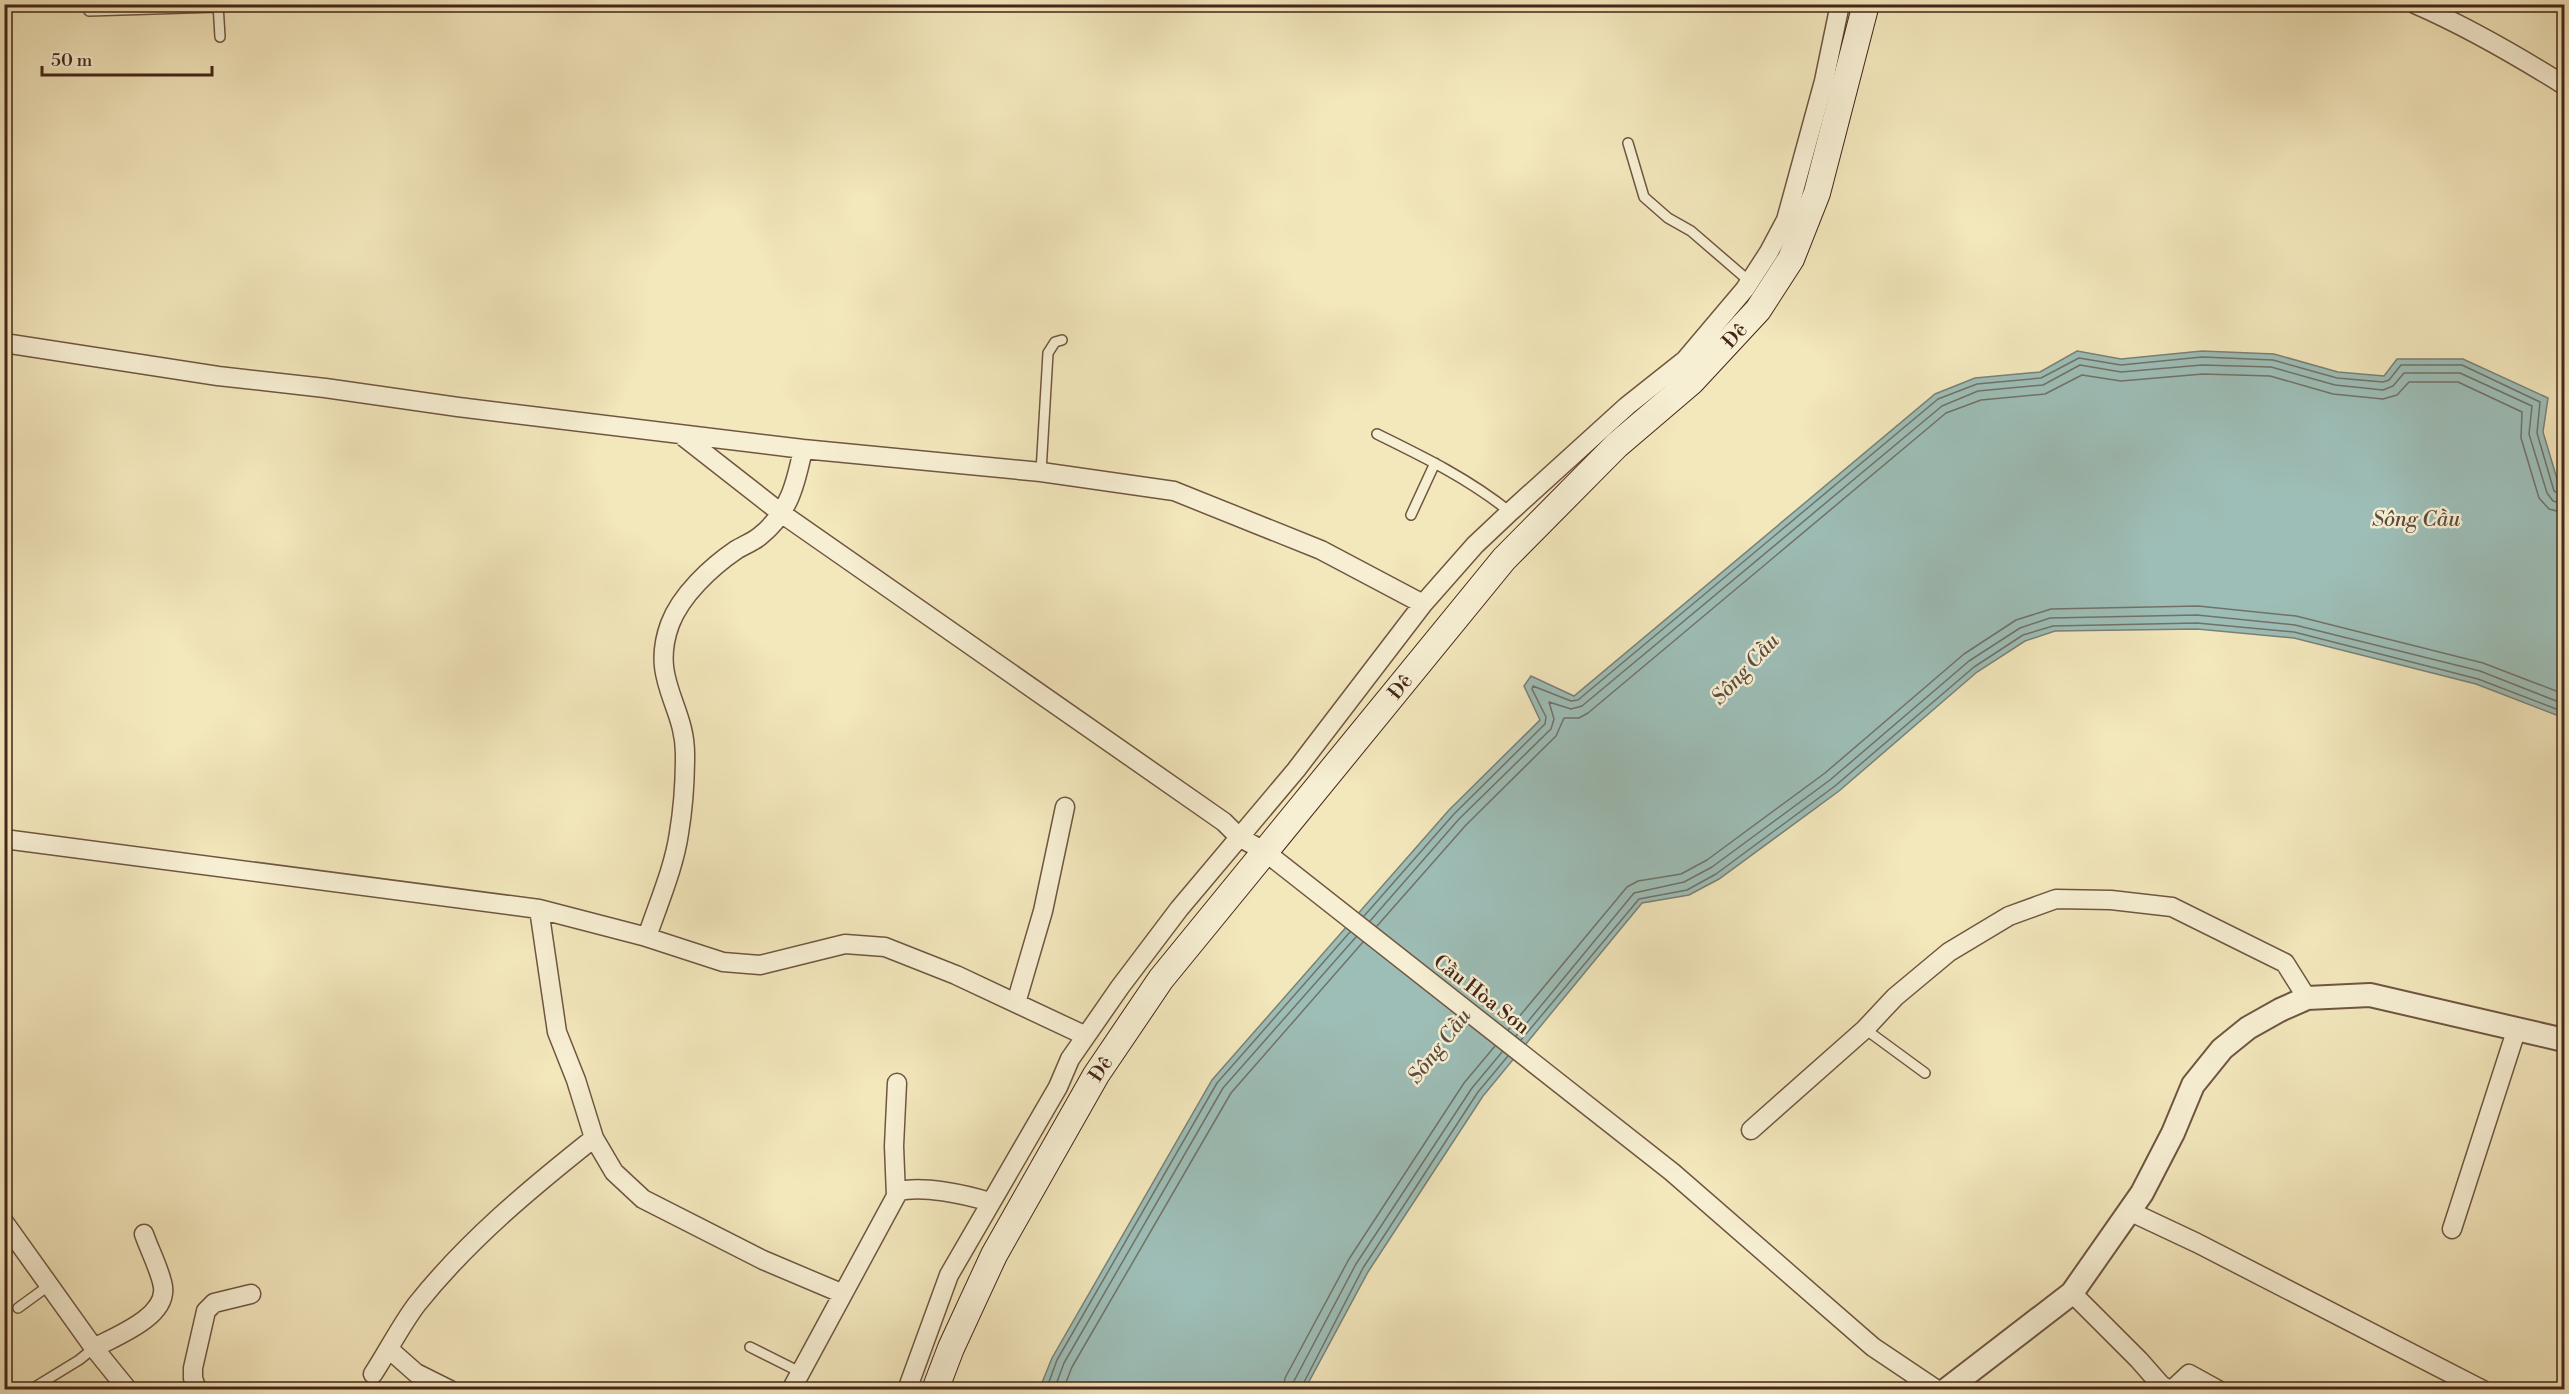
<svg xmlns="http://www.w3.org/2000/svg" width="2569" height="1394" viewBox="0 0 2569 1394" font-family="'Libre Bodoni',serif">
<rect width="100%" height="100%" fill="#f3e7bc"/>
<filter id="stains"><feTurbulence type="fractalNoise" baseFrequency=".00333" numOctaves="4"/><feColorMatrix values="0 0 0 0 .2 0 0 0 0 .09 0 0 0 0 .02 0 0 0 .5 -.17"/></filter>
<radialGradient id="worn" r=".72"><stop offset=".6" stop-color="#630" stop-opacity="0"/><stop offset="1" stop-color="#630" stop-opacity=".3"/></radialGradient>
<!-- water -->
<path fill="#9dbeb7" stroke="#7a8177" stroke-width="1.5" d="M2077,351l44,8 81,-8 72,3 64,18 46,4 13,-17h66l85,39 -5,34 17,57 4,2v227l-88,-34 -182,-46 -97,-9 -142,2 -30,10 -48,31 -138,119 -120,88 -30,16 -47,8 -159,193 -115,176 -63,117 -266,1 13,-32 160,-278 237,-270 91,-90 -16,-34 7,-10 43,20 361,-302 40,-16 65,-6z"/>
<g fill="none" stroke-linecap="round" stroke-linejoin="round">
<!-- shore -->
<path stroke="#717268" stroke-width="1.5" d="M1364,916l90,-102 91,-90 1,-7 -14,-28 1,-3 38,15 7,-1 360,-301 39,-15 64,-6 38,-20 42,7 81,-8 71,3 64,18 46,4 6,-2 12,-15h61l78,37 -3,31 17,58 10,5
M1370,921l89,-102 92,-90 3,-10 -5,-17 22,7 11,-3 360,-300 36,-15 65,-6 37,-20 41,7 81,-7 69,2 64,18 48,5 10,-4 11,-13h56l72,33 -3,28 18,59 6,8 11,3
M1377,926l89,-101 90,-89 8,-18h15l9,-5 358,-300 35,-13 64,-6 37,-19 39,6 82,-7 67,2 63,18 50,5 14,-4 12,-13h49l64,30 -1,26 18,60 10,11 15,4
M1508,1030l119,-143 11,-6 43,-7 26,-14 118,-87 139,-119 52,-34 35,-11 147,-3 98,10 187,47 81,31
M1516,1036l118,-143 50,-11 28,-15 118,-87 139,-119 51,-33 30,-10 147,-3 98,10 185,46 84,33
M1521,1040l118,-141 48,-9 29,-16 119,-88 139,-119 49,-32 30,-9 144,-3 97,9 184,47 86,33
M1046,1390l11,-30 160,-277 133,-151
M1054,1390l10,-27 159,-275 133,-151
M1063,1390l9,-23 159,-274 132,-151
M1283,1390l2,-12 64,-119 115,-176 31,-37
M1292,1390l2,-9 62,-117 116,-176 30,-36
M1300,1390l63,-122 115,-176 30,-36"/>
<!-- service casing -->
<g stroke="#705641" stroke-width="12">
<path id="service" d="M218,4l2,33
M89,11l129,-4
M1628,143l16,54 24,21 23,13 58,50
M1377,434c47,23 92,45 133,78
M1041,472l7,-119 7,-11 7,-2
M1411,515l24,-52
M1865,1029l60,44
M18,1308l33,-24
M750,1347l50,25
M30,1390l49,-30 15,-12"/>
</g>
<!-- minor casing -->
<g stroke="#705641" stroke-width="21">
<path id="minor" d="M2415,4c53,23 101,51 149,81
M4,343l214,33 107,12 133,19 345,42 238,23 133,19 147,59 102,54
M680,434l101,79 443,309 15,15 25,14 408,321 201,175 64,43
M4,839l535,70 104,27 80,26 37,3 85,-21 40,3 71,28 130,61
M539,909l18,123 19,48 18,58 20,34 29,27 120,61 78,33
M647,937c11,-33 27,-69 32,-104 4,-24 6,-52 6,-77 1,-51 -36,-75 -15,-132 11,-29 41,-57 66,-74 8,-5 17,-8 24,-14 29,-23 36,-53 43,-87
M1016,1003l27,-92 22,-104
M1751,1130l114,-101 30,-32 54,-45 60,-36 47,-17 55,1 61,7 113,56 22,35
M897,1192c23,-8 70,3 93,10
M2129,1211l68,32 286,147
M4,1222l90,126 34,42
M2452,1229l65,-201
M2072,1293l67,67 22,25 8,5
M94,1348c22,-12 73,-31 69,-61 -2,-15 -14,-38 -19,-53
M390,1350l26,23 34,17
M373,1374c15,-23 28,-49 44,-70 51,-64 114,-116 177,-166
M197,1390l-4,-12v-10l13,-57 8,-8 37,-9
M791,1390l105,-194 -2,-50 3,-63
M907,1390l42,-115 109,-188 12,-28 50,-72 59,-78 117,-139 127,-166 52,-59 35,-33 117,-106 58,-46 60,-71 24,-37 17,-32 38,-139 16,-77
M2172,1390l17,-16 29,16"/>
</g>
<!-- tertiary casing -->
<g stroke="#705641" stroke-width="26">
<path id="tertiary" d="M1946,1390l126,-97 70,-100 31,-60 20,-48 29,-36 26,-21 32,-18 27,-12 63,-3 194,45"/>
</g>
<!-- secondary casing -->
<g stroke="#452518" stroke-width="28">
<g id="secondary">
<path id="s1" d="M935,1390l16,-42 43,-93 102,-180 65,-96 343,-420 113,-114 75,-64 66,-71 33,-51 26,-66 49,-189"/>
</g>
</g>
<!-- service -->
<use href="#service" stroke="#f7efd3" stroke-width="9"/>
<!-- minor -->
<use href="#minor" stroke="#f7efd3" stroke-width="18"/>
<!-- tertiary -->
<use href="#tertiary" stroke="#f7efd3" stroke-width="22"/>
<!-- secondary -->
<use href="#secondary" stroke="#f7efd3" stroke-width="26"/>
</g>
<g text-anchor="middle" stroke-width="5" stroke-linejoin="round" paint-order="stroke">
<!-- street labels -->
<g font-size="20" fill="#452518" stroke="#f7efd3">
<text dy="7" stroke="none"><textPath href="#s1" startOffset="1334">Đê</textPath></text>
<text dy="7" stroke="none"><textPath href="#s1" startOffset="848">Đê</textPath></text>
<text transform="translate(1482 994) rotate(38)" y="7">Cầu Hòa Sơn</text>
<text dy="7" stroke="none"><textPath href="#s1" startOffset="362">Đê</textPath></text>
</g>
<!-- water labels -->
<g font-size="21" font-style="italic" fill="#5b4b40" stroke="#f7efd3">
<text x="2416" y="526">Sông Cầu</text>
<text transform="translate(1745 669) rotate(-47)" y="7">Sông Cầu</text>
<text transform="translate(1439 1046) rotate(-52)" y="7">Sông Cầu</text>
</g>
</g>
<!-- margin -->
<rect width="2569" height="1394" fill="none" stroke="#f3e7bc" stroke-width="24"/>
<rect x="6" y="6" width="2557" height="1382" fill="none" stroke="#452518" stroke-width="3"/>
<rect x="12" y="12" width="2545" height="1370" fill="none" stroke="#452518" stroke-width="1.5"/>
<!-- scale -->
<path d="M42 66v9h170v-9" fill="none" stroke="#452518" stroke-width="3"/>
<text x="51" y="66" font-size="18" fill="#452518" stroke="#f7efd3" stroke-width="4.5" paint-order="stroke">50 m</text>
<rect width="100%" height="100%" filter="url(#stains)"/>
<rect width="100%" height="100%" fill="url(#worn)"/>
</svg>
